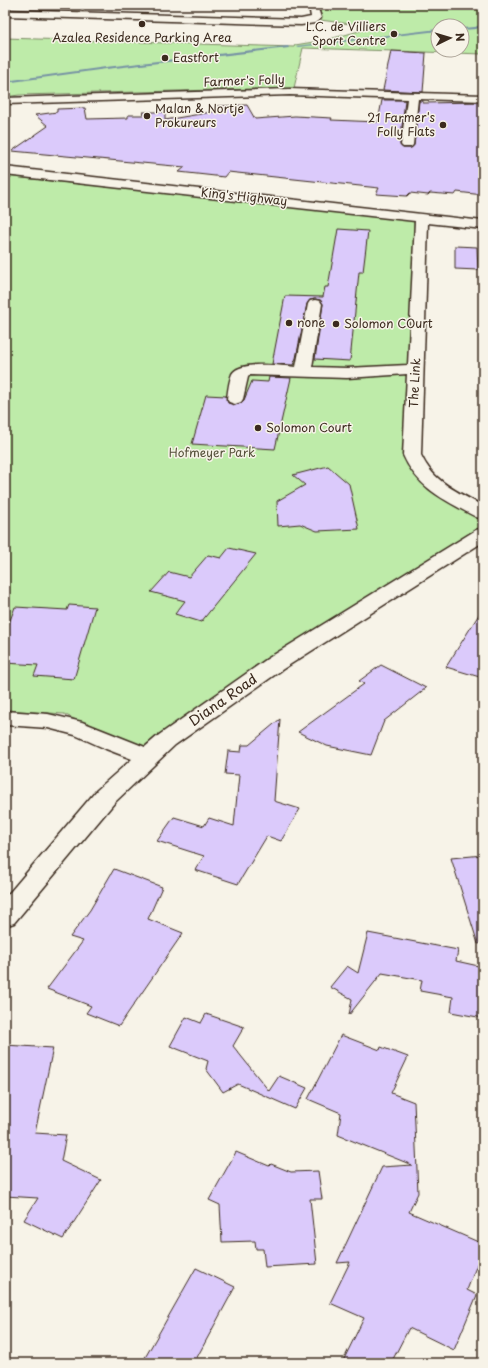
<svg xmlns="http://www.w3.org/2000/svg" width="488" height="1368" viewBox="0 0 488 1368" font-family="'Playpen Sans',sans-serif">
<rect width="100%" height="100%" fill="#f7f3e8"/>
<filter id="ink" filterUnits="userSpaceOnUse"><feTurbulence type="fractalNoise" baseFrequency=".025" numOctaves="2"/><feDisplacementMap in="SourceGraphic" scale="8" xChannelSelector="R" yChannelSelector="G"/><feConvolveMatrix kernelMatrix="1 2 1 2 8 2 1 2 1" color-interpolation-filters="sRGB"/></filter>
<g filter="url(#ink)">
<!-- green -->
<path fill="#beeba9" stroke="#7c8a64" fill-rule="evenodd" d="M318,5h165v49l-180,-6 -9,40 -275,7 -14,2v-59l289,9 1,-2 31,-5 48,-13 -54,-7 2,-3zM438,26h24v24h-24z
M5,176l409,44 5,250 64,42v22l-335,222 -84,-42 -59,-4z"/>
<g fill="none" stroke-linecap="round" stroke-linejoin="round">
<!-- stream -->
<path fill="#7692a4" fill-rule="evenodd" d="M483,24v2l-7,3 -14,1v-2l13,-1z
M438,29v2l-140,16 -2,-1z
M288,46l1,2 -183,21 -101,14v-2l101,-14z"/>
</g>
<!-- building -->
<path fill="#dbcafb" stroke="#3b2a1e" d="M391,51l35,2 -3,39 -40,-2z
M382,100h23l-5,45 3,3h8l3,-3 5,-44h4v2l60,-1v93l-26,-3 -2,3 -25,-2 -2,2 -18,-2 -3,3 -31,-2 3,-6 -151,-16 -4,5 -45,-5 6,-5 -173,-16 36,-25 -13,-11 22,-3v-3l28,-1 2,11 41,-1v-3h16l-1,-3h22v8l53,-9 -1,-5 30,-1 8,14 40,-3 37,2 -1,2 47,2z
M338,229l30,2 -5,41h-4l-9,89 -35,-2 8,-55 -3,-4 -5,-1 -5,1 -3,4 -11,54 -3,7 -21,-1 13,-68 38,1 2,-10h3z
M455,246l22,1 1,23 -23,-1z
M269,377l22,1 -16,71 -83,-5 14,-49 20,1 2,7 7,2 6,-2 3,-3 8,-19 16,1z
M328,466l21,18 10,45 -42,2 -17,-7 -22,2 -1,-25 28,-16 -12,-10z
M229,548l27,6 -55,68 -26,-8 10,-13 -34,-9 18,-20 20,5 19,-22 13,3z
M69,605l26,2 -21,72 -40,-3 4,-11 -33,-2v-29l10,-27 52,3z
M483,608v70l-37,-11z
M381,665l45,23 -42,33 -13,34 -44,-9 -29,-14 66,-48 -5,-3z
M280,719l-6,82 26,8 -19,32 -14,-5 -29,48 -43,-14 9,-14 -47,-15 17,-24 30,9 5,-8 25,8 5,-51 -14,-1 3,-23 13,1 1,-7h7z
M483,855v88l-5,1 -27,-86z
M114,869l48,18 -14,32 35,14 -64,93 -33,-13 5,-7 -44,-17 36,-48 -13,-4 20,-27z
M368,933l90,17 -2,11 27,6v51l-32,-6 2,-15 -33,-6 2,-11 -40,-7 -33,42 3,-16 -22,-12 17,-21 11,7z
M206,1014l38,13 -11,19 36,45 10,-15 28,12 -12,21 -57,-25 -15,8 -17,-23 2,-8 -38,-15 16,-29 15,6z
M341,1035l39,15 1,-3 27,10 -17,36 23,9 4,91 -9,19 74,32v5l-16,41 10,5 -23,55 -45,-22 -18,35h-49l22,-45 -34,-15 20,-41 -13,1 45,-96 30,-2 -74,-30 3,-22 -33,-14z
M5,1045l48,3 -18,85 31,2 -5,26 40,19 -38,59 -39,-19 14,-22 -33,-2z
M236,1152l33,14 2,-2 20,8 27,-1 4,28h-12l7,65 -52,3 -2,-18h-7l-1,-8 -33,1 -2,-37 -11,-5z
M196,1268l39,19 -41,76h-52z"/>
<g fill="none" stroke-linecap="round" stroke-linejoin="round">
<!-- minor casing -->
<g stroke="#3b2a1e" stroke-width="3">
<path id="minor" d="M309,5h8l4,13 -6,5 -14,2 -296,-9v-6l296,9 10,-2z
M290,89l193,6v6l-65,-2 -5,46 -2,2h-8l-2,-2 6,-46 -117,-4 -285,9v-6z
M5,167l478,54v8l-55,-6 -7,232c12,27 37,37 62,51v13l-7,-2c-31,-17 -58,-28 -73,-62l4,-81 -60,4 -97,-3 -2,2 -5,22 -2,3 -6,2 -6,-2 -2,-3c1,-8 2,-18 5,-25 7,-14 50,-8 64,-7l12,-63 2,-3 5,-1 5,1 2,3 -10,63 35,1 61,-3 7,-144 -410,-46z
M483,528v14l-200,127 -108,76 -60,57 -101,121 -9,3v-28l92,-108 35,-31 -26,-10 -31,-14 -27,-7 -43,-3v-14l43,3 34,8 63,25 14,-12 108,-76 209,-129z"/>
</g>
<!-- minor -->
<use href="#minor" fill="#f7f3e8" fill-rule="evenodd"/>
</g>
</g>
<!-- markers -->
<g fill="#3b2a1e" stroke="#f7f3e8" stroke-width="1.5">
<circle cx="142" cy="24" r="4"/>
<circle cx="394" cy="34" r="4"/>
<circle cx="165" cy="58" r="4"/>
<circle cx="147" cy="116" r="4"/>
<circle cx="443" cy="125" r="4"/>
<circle cx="289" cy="323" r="4"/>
<circle cx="336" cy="324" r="4"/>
<circle cx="258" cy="428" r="4"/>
</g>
<g text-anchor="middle" stroke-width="3" stroke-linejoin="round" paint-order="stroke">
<!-- far-poi labels -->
<g font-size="12" fill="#3b2a1e" stroke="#f7f3e8" text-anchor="start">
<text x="386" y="31" text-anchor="end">L.C. de Villiers<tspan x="386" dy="14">Sport Centre</tspan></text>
<text x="142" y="42" text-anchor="middle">Azalea Residence Parking Area</text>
<text x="173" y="62">Eastfort</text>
<text x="155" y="113">Malan &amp; Nortje<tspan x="155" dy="14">Prokureurs</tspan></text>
<text x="435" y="122" text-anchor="end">21 Farmer's<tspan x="435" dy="14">Folly Flats</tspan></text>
<text x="297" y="327">none</text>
<text x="344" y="328">Solomon COurt</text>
<text x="266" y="432">Solomon Court</text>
</g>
<!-- far-street labels -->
<g font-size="12" fill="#3b2a1e" stroke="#f7f3e8">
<text transform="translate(244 81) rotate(-2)" y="4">Farmer's Folly</text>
<text transform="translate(244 197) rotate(6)" y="4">King's Highway</text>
<text transform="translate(415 383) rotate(-87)" y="4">The Link</text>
</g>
<!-- far-park labels -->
<g font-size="12" fill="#55513a" stroke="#f7f3e8">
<text x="212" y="457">Hofmeyer Park</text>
</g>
<!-- street labels -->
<g font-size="14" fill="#3b2a1e" stroke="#f7f3e8">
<text transform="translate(223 700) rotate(-35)" y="5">Diana Road</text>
</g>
</g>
<!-- margin -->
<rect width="488" height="1368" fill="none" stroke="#f7f3e8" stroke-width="20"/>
<rect x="10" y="10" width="468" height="1348" fill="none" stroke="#3b2a1e" stroke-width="1.5" filter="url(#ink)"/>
<!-- north arrow -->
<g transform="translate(450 38) rotate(85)"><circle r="19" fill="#f7f3e8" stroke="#aca397"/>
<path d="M0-3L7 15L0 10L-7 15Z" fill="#3b2a1e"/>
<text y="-6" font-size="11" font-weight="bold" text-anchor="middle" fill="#3b2a1e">N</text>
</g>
</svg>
